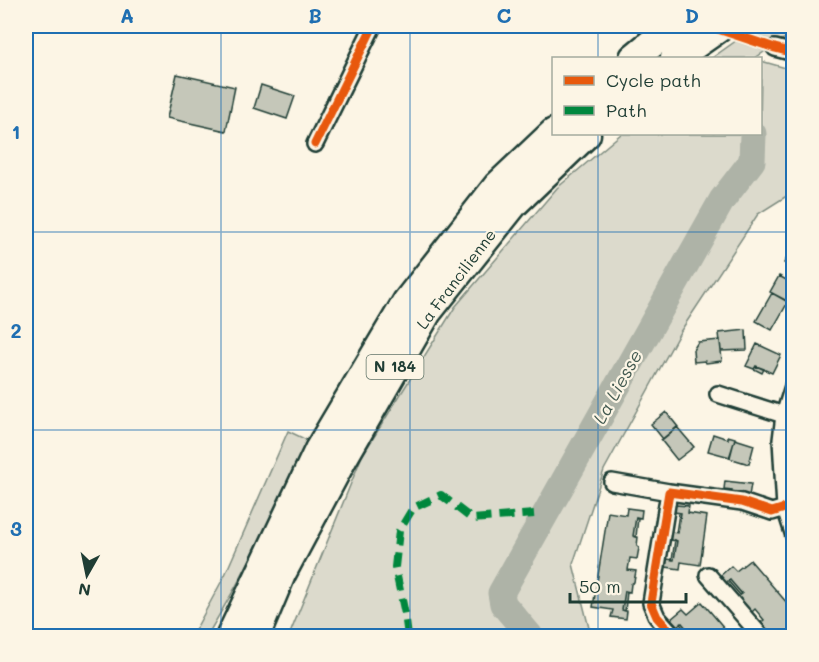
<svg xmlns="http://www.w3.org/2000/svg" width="819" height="662" viewBox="0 0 819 662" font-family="Mali,sans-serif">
<rect width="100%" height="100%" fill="#fcf5e5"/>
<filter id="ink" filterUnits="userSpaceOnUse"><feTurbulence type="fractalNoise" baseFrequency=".0167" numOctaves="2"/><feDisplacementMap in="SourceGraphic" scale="12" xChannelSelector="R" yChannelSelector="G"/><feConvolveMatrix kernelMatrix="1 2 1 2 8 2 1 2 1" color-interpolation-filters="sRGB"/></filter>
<g filter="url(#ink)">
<!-- green -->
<path fill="#dcdacc" stroke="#7e8c80" stroke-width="1.5" d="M757,26h36v9l-2,-1 -36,24h-43z
M761,61l32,9v122l-35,22 -78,118 -76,138 -31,94 18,72h-302l73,-180 93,-149 102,-119 64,-54h139z
M288,431l23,11 -76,146 -28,48h-15l33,-61z"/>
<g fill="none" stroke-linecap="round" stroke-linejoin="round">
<!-- river -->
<path stroke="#aeb3a7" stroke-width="27" d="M530,636l-27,-32 -2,-11 221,-393 30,-39 1,-27"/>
</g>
<!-- building -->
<path fill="#c5c7b9" stroke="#1f3d34" stroke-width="1.5" d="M177,74l58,13 -9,44 -59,-13z
M261,85l34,11 -8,23 -33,-11z
M794,246v22l-10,-5z
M779,276l15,8 -7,17 -17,-9z
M772,293l16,9 -16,28 -16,-9z
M746,330l1,20 -26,1 -2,-18z
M720,340l2,21 -16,2 -1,-2 -11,1 -1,-12 5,-8z
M757,344l24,11 -9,18 -16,-7 -2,3 -8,-3z
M756,366l8,3 -2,4 -8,-4z
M666,412l12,15 -15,12 -12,-15z
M677,427l17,20 -17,13 -16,-20z
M713,434l15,5v-3l7,2 -5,19 -22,-6z
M735,439l19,6 -5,19 -20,-6z
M725,481l26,3 -2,12 -18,-3 1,-3 -8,-1z
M675,505l14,1 -1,7 19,3 -7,49 -19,-3 -1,7 -14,-2 1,-8 7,1 3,-19 -7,-1 1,-8 7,1 3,-20 -7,-1z
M627,508l15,2 -1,8 -5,-1 -3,19 5,1 -1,9 2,2 -2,11 -7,-1 -2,12 8,1 -2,11 -3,2 -1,8 -5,-1 -3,19 5,1 -1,8 -15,-2 2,-7 -20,-3 15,-95 18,3z
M679,513h2l-3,20h-2z
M636,517l2,1 -2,19 -3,-1z
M675,540l2,1 -3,19h-2z
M750,560l44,51v25h-22l-4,-3h-3l-7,-8 6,-5 -9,-11 -5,5 -7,-8v-3l-5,-6 4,-3 -12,-14 -4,3 -6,-7 11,-10 5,5z
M730,580l12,14 -2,1 -12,-14z
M625,591l2,1 -2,19 -3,-1z
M702,602l29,34h-38l-11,-13 -4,3 -7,-7 12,-10 5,5z
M682,623l11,13h-2l-11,-12z"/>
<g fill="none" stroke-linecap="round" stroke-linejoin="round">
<!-- street-tunnel -->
<path stroke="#d0d0c2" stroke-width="15" stroke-dasharray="15 8" stroke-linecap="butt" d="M715,27l60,21"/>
<!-- street casing -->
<g stroke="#1f3d34" stroke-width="20">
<path id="street" d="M775,48l19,5
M315,144l58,-118
M794,383l-10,32 -3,25 4,68 9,28
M718,394l66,21
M612,482l57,10
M708,575l53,61
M674,636l-17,-19 -6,-14 18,-111 73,10 30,10 13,-4"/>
</g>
<!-- highway casing -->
<g stroke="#1f3d34" stroke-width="33">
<path id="highway" d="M634,58l39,-32
M675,58l46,-32
M231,636l88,-186 88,-148 91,-116 56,-53
M255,636l26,-62 63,-118 83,-144 87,-109 72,-69"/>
</g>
<!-- street -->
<use href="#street" stroke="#fcf5e5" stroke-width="15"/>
<!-- highway -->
<use href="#highway" stroke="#fcf5e5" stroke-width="28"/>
<!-- quiet -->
<path stroke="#00873e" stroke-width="8" stroke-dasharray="15 8" stroke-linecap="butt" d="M408,636l-3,-22 -10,-47 4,-36 14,-23 28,-13 31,24 62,-5"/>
<!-- cycleway casing -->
<g stroke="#fcf5e5" stroke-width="13">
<path id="cycleway" d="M709,26l66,22 19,5
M315,144l58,-118
M674,636l-17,-19 -6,-14 18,-111 73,10 30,10 13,-4"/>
</g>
<!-- cycleway -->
<use href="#cycleway" stroke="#e8590c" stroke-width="9"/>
</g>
</g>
<!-- grid -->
<path fill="none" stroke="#1f6fb2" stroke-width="1.5" stroke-opacity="0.55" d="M221,26v610M410,26v610M598,26v32M598,134v502M26,232h768M26,430h768"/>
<g text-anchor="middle" stroke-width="4.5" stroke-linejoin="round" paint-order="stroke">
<!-- shield labels -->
<rect fill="#fcf5e5" stroke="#617469" stroke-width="1.5" x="366.5" y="355" width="57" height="24" rx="4.5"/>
<g font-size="15" font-weight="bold" fill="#1f3d34">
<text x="395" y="372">N 184</text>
</g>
<!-- street labels -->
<g font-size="16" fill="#1f3d34" stroke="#fcf5e5">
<text transform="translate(456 279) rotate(-53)" y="6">La Francilienne</text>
</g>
<!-- water labels -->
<g font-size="18" font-style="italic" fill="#435a51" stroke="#fcf5e5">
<text transform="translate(618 387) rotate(-61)" y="6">La Liesse</text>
</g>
</g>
<!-- margin -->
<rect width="819" height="662" fill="none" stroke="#fcf5e5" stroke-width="66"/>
<!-- legend -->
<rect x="552" y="57" width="210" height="78" fill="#fcf5e5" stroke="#a4ab9e" stroke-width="1.5"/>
<rect x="564" y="76" width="30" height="9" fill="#e8590c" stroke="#a4ab9e" stroke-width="1.5"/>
<text x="606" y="87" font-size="18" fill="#1f3d34">Cycle path</text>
<rect x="564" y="106" width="30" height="9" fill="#00873e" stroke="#a4ab9e" stroke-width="1.5"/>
<text x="606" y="117" font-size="18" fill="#1f3d34">Path</text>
<!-- north arrow -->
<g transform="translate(87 575) rotate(189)" stroke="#fcf5e5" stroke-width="4.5" paint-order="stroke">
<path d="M0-4.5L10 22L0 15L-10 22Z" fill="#1f3d34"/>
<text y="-9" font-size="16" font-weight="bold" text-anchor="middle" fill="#1f3d34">N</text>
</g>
<!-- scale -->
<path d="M570 593v9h116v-9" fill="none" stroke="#1f3d34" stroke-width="3"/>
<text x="579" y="593" font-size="18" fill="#1f3d34" stroke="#fcf5e5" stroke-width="4.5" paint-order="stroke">50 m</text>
<rect x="33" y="33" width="753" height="596" fill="none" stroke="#1f6fb2" stroke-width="2"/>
<g font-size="20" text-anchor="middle" font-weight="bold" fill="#1f6fb2">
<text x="127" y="23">A</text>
<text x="315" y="23">B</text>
<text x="504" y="23">C</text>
<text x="692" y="23">D</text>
<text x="16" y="139">1</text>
<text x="16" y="338">2</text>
<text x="16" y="536">3</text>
</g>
</svg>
